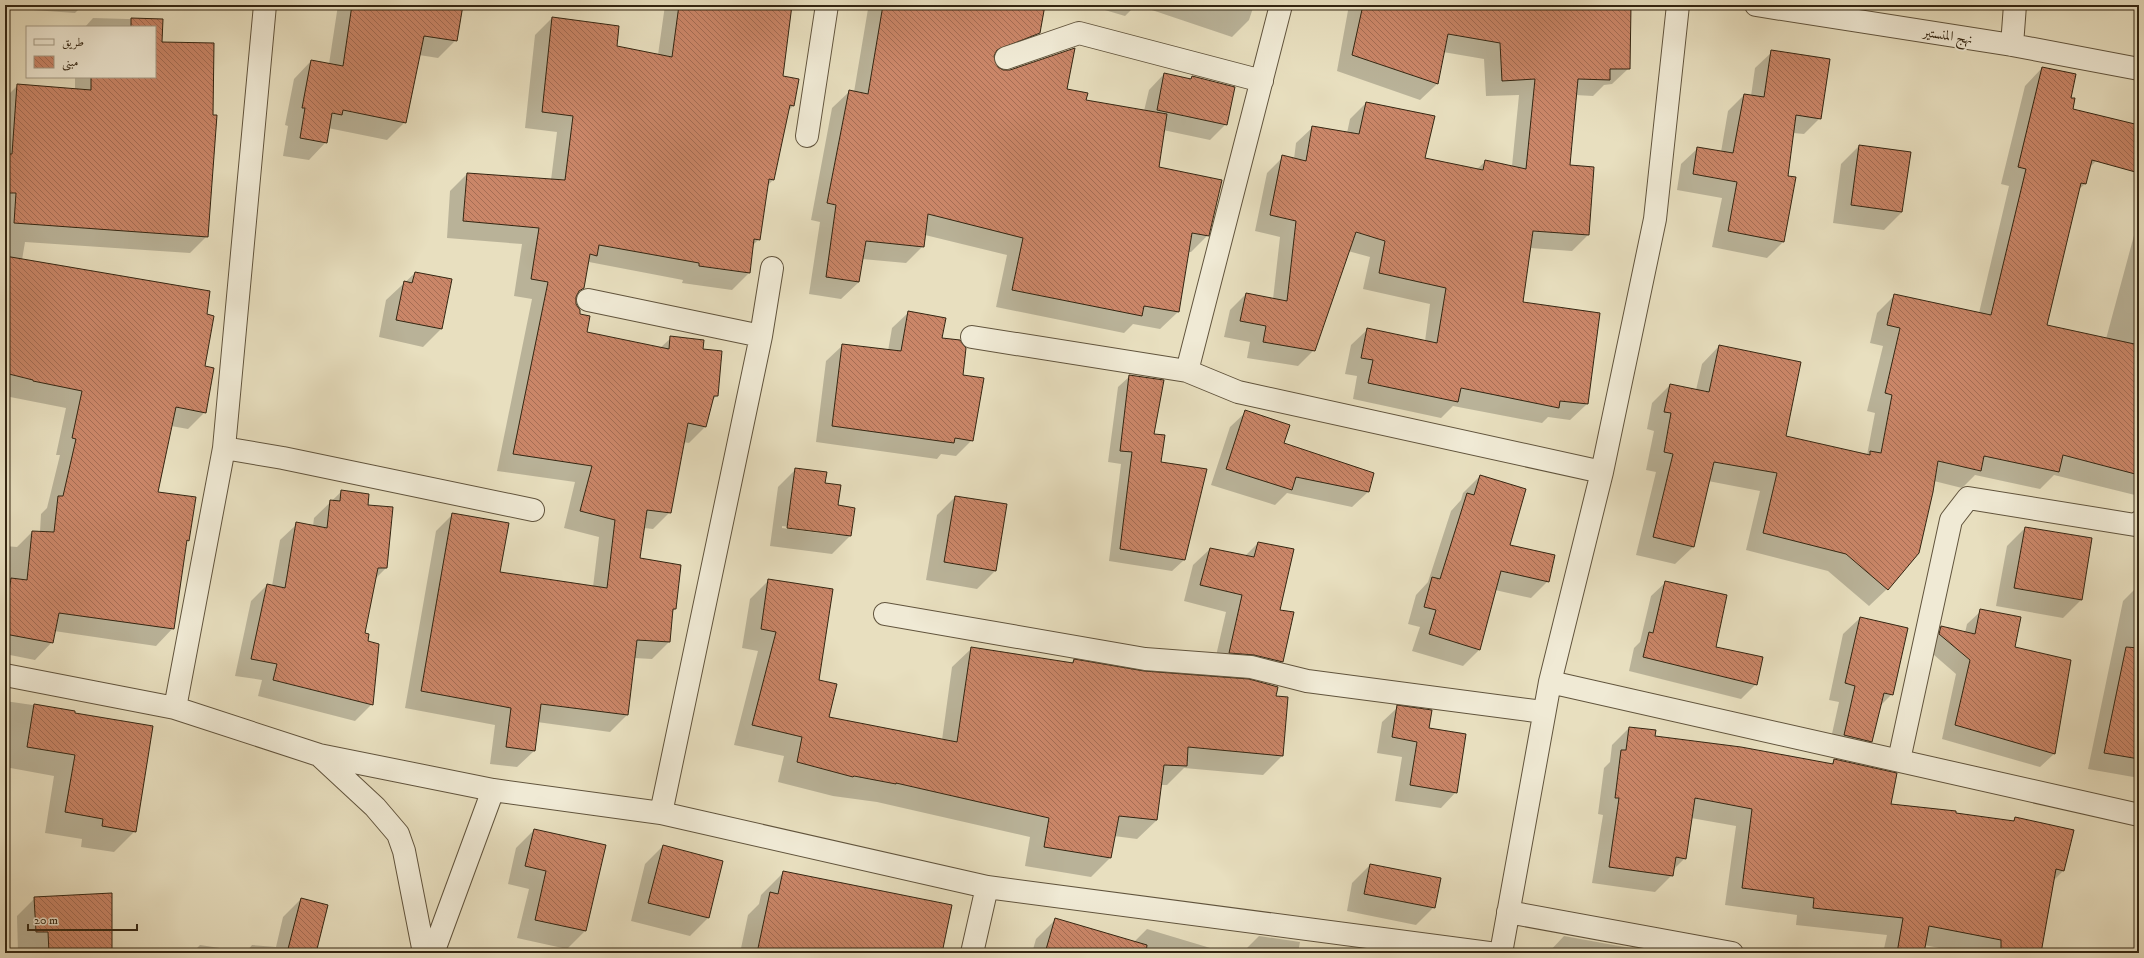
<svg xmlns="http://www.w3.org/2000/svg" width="2144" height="958" viewBox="0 0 2144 958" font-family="'IM FELL DW Pica',Amiri,serif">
<defs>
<pattern id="building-back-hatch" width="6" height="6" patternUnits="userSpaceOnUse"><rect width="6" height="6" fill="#ca8668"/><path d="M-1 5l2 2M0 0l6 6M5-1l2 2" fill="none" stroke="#a56d54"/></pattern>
</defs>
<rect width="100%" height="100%" fill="#e8dfbf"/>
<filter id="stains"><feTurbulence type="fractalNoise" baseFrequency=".005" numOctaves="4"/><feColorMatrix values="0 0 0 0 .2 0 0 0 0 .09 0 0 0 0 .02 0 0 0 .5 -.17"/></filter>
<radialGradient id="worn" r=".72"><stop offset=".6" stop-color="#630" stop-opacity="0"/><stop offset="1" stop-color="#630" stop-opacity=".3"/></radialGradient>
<!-- shadow -->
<path fill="#0003" fill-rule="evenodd" d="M19,5h64l-8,8 -56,-4z
M338,5h124l-6,35 -18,18 -19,-3 -14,67 -18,18 -59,-12 -2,14 -17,18 -26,-4 5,-30 -3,-1 9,-46 17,-18 18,3z
M527,5h18l-1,2z
M665,5h126l-9,72 11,29 -5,5 -15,69 -6,6 -8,53 -7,7 -3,27 -17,17 -50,-7 1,-3 -94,-18 -6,26 -7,7 -1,10 10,28 75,15 11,-10 31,12 15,46 -5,4 -6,26 -17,17 -6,-1 -13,70 -17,17 -9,-1 -5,31 36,50 -4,4 -2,29 -17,17 -18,-1 -7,57 -17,17 -73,-10 -3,29 -17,16 -27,-3 5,-39 -90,-17 31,-177 17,-17 46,59 94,14 6,-50 -35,-9 11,-46 -78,-11 35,-172 -18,-3 8,-52 -75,-6 3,-47 17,-17 84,6 6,-48 -32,-4 10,-93 17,-17 64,29 42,8z
M872,5h172l-5,28 -18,17 -27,10 3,8 69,22 19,11 59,10 5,-21 15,-16 25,6 3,-3 34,47 -16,16 -47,-10 -5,38 50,67 -17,17h-3l-10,60 -18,17 -27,-5 -9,9 -128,-26 11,-52 -82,-20 -2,11 -17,17 -44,-4 -3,23 -18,17 -32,-5 11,-72 -9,-2 21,-112 18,-17 4,1 14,-83z
M1088,5h48l-11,11z
M1137,5h117l-5,15 -17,17z
M1349,5h281l-1,63 -17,16 -8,1 -11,11 -18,-1 -6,71 19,69 -16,16 -42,-3 -8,55 77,10 -12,91 -17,16 -22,-3 -6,6 -89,-17 -12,12 -88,-19 4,-23 -12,-2 6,-29 17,-16 57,12 5,-37 -67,-15 7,-32 -22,-6 -34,99 -16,16 -51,-8 3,-16 -26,-5 6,-27 16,-16 27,5 7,-62 -25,-6 12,-58 16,-16 11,2 2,-16 17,-16 34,6 3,-14 16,-16 58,56 52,11 10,-9 26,5 7,-71 -33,1 -2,-37 -41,-7 -6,32 -17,16 -83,-29z
M2002,5h50l-5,4z
M93,18l69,2 -1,23 46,193 -17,17 -165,-11 -3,18 183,55 -2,52 2,45 -17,17 -17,-3 -15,67 32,47 -2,3 -13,85 -17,18 -102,-15 -2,11 -17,18 -30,-6v-108l12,1 15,-15h8l1,-18 6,-6 13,-53h-4l10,-47 -61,-12v-298l12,-12 58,4v-13h80v-50h-70z
M1772,52l48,66 -16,16 -11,-1 -6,44 8,1 -12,64 -16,16 -55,-11 10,-49 -45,-8 4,-26 17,-16 23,4 7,-41 16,-16 7,1 4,-28z
M2042,68l28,30 1,12 25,51 -7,7 -4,16 -7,6 -32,136 60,13 33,-122v279l-85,-21 -14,14 -65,-14 -13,13 -28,-7 -47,108 -18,17 -41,-35 -82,-21 14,-59 -52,-10 -15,66 -18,17 -39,-9 20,-83 -10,-2 8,-39 -7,-2 5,-26 18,-18 26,5 6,-26 17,-18 66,91 82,18 8,-42 -8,-2 16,-65 -13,-3 7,-30 18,-18 84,18 30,-127 -8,-2 24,-98z
M1859,146l43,66 -18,18 -51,-7 8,-59z
M415,273l26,56 -18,18 -44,-10 7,-37z
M909,312l53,64 10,64 -16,16 -15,-2 -4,5 -121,-17 10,-81 17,-16 45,6 4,-23z
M1130,376l23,59 31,125 -12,11 -63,-10 12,-97 -13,-2 10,-75z
M1246,412l36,32 86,48 -16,15 -65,-14 -12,12 -64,-20 19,-58z
M796,469l28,15 26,52 -18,18 -62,-8 8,-59zM782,526l54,7v2l-54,-7z
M1480,476l28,69 40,36 -17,17 -36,-8 -15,59 -17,17 -51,-15 8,-24 -12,-3 8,-29 12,-13 23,-71 10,-11 2,-7z
M342,491l25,15 19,62 -11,11 -11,54 3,9 5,62 -17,17 -97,-25 4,-16 -27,-4 16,-75 16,-16 5,1 8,-46 17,-16 16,2 1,-8z
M955,497l40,74 -18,18 -51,-9 11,-65z
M2025,528l66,11 -10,61 -18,18 -67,-12 11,-60z
M1258,543l21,67 3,52 -16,16 -53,-9 13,-57 -42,-11 9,-36 17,-16 35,7z
M769,580l49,100 10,38 114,22 10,-73 20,-19 99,15 3,-3 201,37 7,59 -19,19 -79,-7 -17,17h-6l-4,35 -20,19 -23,-3 -4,22 -19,19 -66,-11 5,-29 -153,-35 -44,-6 -55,-14 6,-26 -50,-11 24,-94 -16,-3 8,-49z
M1666,582l49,65 41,37 -15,15 -112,-28 5,-23 6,-6 11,-46z
M2139,585v193l-51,-9 35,-168z
M1981,611l33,36 40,107 -14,13 -98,-28 14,-65 -30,-26 1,-7 14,-14 24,6 2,-9z
M1860,618l32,76 -12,12 -9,35 -16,17 -27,-6 11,-50 -10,-2 14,-66z
M5,701l69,10 61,120 -21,21 -33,-5 1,-8 -37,-6 9,-57 -49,-9z
M1398,707l30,22 28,63 -15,16 -46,-7 7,-44 -25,-4 5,-31z
M1629,728l25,9 177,27 4,-4 55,44 122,18 3,-4 49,52 -11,11 -13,72h-76l-40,-8 -1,8h-40l4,-18 -91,-10 1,-10 -72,-10 11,-79 -45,-8 -6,40 -12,12 -1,5 -17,17 -63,-9 11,-68 -5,-1 6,-46 6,-6 2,-17z
M534,830l71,16 -20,85 -18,18 -50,-11 12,-49 -21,-5 8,-36z
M663,846l56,26 -11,46 -18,18 -59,-15 14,-57z
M1370,865l64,42 -18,18 -69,-14 5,-28z
M784,872l156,81h-200l8,-38 11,-11 2,-9z
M35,898l75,55h-92l-1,-37z
M301,899l14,54h-123l8,-8 46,7 6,-7 24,2 7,-30z
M1056,919l78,23 13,-13 80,24h-195l4,-14z
M1259,936l41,6 -2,11h-56z
M1564,936l88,16v1h-104z"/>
<!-- building -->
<path fill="url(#building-back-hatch)" stroke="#342612" d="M352,5h111l-6,36 -33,-5 -18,87 -63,-13 -1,5 -10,-2 -5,30 -27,-5 5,-30h-3l9,-48 32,6z
M679,5h113l-9,71 16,3 -5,27 -4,-1 -16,75 -5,-1 -9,61 -6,-1 -4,34 -51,-7v-3l-100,-18 -2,11 -7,-2 -6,34 -5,3 -3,6v7l4,6v4l10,2 -3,16 82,17 1,-13 34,4 -1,9 19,2 -4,45h-4l-8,31 -18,-4 -17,90 -24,-3 -7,48 41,7 -5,44h-3l-3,33 -33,-2 -9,75 -87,-11 -6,47 -29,-4 5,-39 -90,-17 31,-178 57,10 -9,49 107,16 8,-68 -35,-9 12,-45 -79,-12 35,-172 -17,-3 8,-51 -76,-7 4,-48 98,7 8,-64 -31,-4 10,-95 67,9 -2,20 55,11z
M883,5h162l-5,28 -43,17 -3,6 4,11 5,3h7l65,-22 -8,41 21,4 -2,7 81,14 -8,53 63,13 -13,56 -17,-3 -13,79 -35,-6 -2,10 -130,-26 11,-52 -95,-24 -4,33 -58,-6 -7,41 -33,-5 10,-72 -9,-2 22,-113 19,4z
M1363,5h268l-1,64h-20v11l-32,-1 -8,86 24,2 -5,68 -56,-4 -10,71 77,11 -12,91 -28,-3 -1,7 -98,-20 -3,14 -90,-19 5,-23 -12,-2 6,-30 70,15 9,-55 -67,-15 6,-32 -29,-9 -41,119 -52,-9 3,-16 -26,-5 6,-28 41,8 9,-80 -26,-6 12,-60 24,6 6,-35 47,8 7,-32 69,14 -10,42 58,12 2,-10 41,9 9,-90 -33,2 -2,-38 -52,-9 -10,50 -86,-29z
M131,18l32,1 -1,23 52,1 -1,72h4l-9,122 -194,-14 2,-30h-11v-39h7l5,-70 74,6v-13h64v-50h-24z
M1771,50l59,9 -9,60 -25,-4 -8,61 8,1 -12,65 -56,-11 9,-49 -44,-8 4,-27 36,6 11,-59 20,3z
M2042,67l34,7 -5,24h4l-2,11 66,16v48l-47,-13 -6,24 -5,-1 -34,142 92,20v130l-76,-20 -4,17 -75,-16 -3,15 -43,-10 -5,31 -14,61 -31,37 -42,-36 -83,-21 14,-60 -63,-11 -20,85 -41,-10 20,-83 -9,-2 7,-39 -7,-1 6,-28 39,8 10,-47 82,17 -15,74 84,19v-4l11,2 11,-58 -7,-2 15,-65 -13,-3 7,-31 97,21 35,-146 -8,-2z
M1164,73l27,6 1,-3 43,11 -8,38 -70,-15z
M1859,145l52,7 -9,60 -51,-7z
M5,256l205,35 -3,23 7,2 -9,50 9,2 -8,45 -30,-6 -18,85 38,5 -7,44 -2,-1 -13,89 -115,-16 -6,30 -48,-9v-17l6,-39 16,2 5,-49 22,1 4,-36h5l13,-57 -4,-1 10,-47 -49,-10v-1l-28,-7z
M415,272l37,7 -10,50 -46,-9 8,-39 8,2z
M908,311l38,7 -4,20 18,2 6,8 -3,27 21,3 -11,63 -18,-3 -1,5 -122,-17 10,-82 59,7z
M1129,375l35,5 -10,54 11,1 -4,27 46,7 -22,91 -65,-11 12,-97 -12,-1z
M1245,410l45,15 -6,18 90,30 -5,19 -73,-15 -4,13 -66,-21z
M795,468l32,4 -2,11 16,2 -3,20 17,3 -4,28 -64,-8z
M1480,475l46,14 -16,56 45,10 -6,27 -48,-11 -21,79 -51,-16 7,-24 -12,-3 8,-30 8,2 27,-86 7,2z
M341,490l28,4 -1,11 25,2 -6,61h-9l-13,65 4,1 -1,7 11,3 -6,61 -100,-25 4,-16 -26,-5 16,-75 18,4 11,-66 31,6 3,-28 10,1z
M955,496l52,8 -11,67 -52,-9z
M2025,527l67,11 -10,62 -68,-12z
M1258,542l36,7 -14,61 14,2 -11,50 -29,-7 -25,-2 13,-58 -42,-10 10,-37 44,9z
M768,579l65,10 -14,91 18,4 -8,33 128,25 14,-95 102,16 1,-4 70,12 105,8 29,8 -2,9 12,1 -5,59 -95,-9 -1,19 -23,-1 -7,55 -38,-4 -8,42 -67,-11 5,-29 -153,-35v1l-42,-8 -1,1 -56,-15 5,-25 -50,-12 24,-93 -15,-3z
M1665,581l62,14 -11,52 47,10 -6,28 -114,-28 6,-25 4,1z
M1980,609l41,8 -6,30 56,13 -16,94 -100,-29 15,-65 -31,-26 2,-8 34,8z
M1860,617l48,11 -15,67 -9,-2 -12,49 -28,-7 11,-49 -10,-3z
M2126,647l13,1v111l-35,-6z
M34,704l41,7v2l78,13 -17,106 -34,-6 1,-7 -38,-7 10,-57 -48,-8z
M1397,705l35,5 -3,18 37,6 -9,59 -47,-8 7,-43 -25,-5z
M1629,727l27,3 -1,6 86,11 92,17 1,-5 63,14 -6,31 65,7v2l58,8 1,-4 59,13 -10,41 -8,-2 -15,84h-40v-13l-72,-14 -5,27h-27l6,-35 -90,-10 1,-10 -72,-10 10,-79 -57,-11 -9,61 -10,-2 -3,19 -64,-9 10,-69h-4l6,-48h5z
M534,829l72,16 -20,86 -51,-11 11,-49 -21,-5z
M663,845l60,16 -14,57 -61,-15z
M1370,864l71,14 -6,30 -71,-14z
M783,871l169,34 -10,48h-185l13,-61 8,2z
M112,893v60h-63l-1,-21h-12l-2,-35z
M301,898l27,7 -12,48h-29z
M1055,918l92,27 -1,8h-101z"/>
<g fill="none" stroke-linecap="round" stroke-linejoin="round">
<!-- minor casing -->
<g stroke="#61543d" stroke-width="24">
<path id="minor" d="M1281,5l-94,366 51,21 364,80
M1756,5l256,40 127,24
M2012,45l3,-40
M1006,58l73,-25 183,48
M807,136l20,-131
M588,300l173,36
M972,337l215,34
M224,448l59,10 250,52
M885,614l260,45 106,8 56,14 236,31
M5,675l170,33 144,47 174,35 168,23 326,74 502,66
M1550,682l589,133
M175,708l49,-260 41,-443
M320,756l55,51 23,27 6,17 20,102
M1899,760l52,-240 17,-22 167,27 4,-3
M661,813l100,-477 11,-68
M1508,912l224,41
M433,953l60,-163
M972,953l15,-66
M1501,953l49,-271 52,-210 53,-253 23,-214"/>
</g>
<!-- minor -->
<use href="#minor" stroke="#f0ead5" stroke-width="22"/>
</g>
<g text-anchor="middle" stroke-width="3.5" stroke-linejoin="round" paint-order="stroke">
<!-- street labels -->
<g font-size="14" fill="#342612" stroke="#f0ead5">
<text transform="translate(1948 35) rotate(9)" y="5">نهج المنستير</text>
</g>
</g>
<!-- margin -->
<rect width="2144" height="958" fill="none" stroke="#e8dfbf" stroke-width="20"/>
<rect x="6" y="6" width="2132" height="946" fill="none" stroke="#342612" stroke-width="2"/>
<rect x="10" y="10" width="2124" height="938" fill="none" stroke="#342612"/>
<!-- legend -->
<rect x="26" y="26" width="130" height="52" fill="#f0ead5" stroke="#a59c87"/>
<rect x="34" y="39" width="20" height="6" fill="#f0ead5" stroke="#a59c87"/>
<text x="62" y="46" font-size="12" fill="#342612">طريق</text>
<rect x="34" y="56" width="20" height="12" fill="url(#building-back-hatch)" stroke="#a59c87"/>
<text x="62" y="66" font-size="12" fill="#342612">مبنى</text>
<!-- scale -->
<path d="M28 924v6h109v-6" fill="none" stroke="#342612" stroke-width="2"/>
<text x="34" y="924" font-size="12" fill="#342612" stroke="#f0ead5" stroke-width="3" paint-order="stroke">20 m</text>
<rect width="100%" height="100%" filter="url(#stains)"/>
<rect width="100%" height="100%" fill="url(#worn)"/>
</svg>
